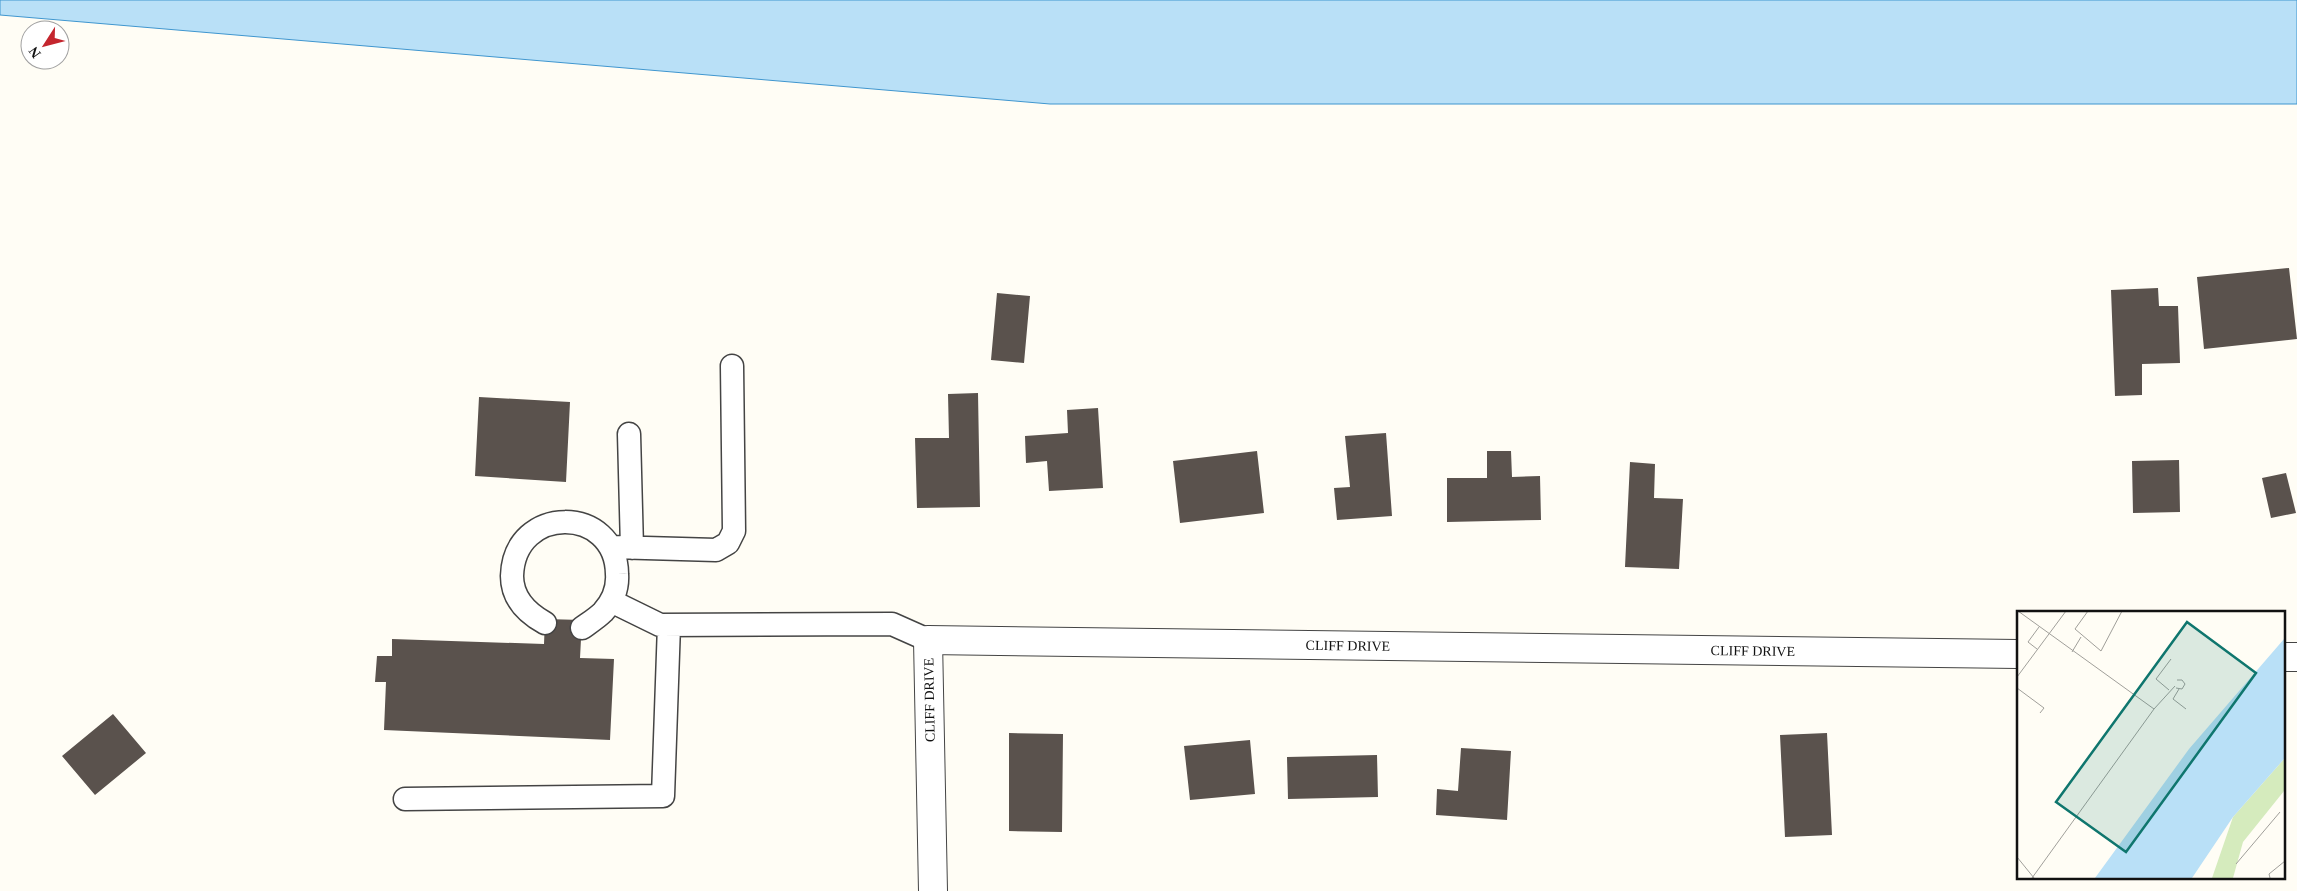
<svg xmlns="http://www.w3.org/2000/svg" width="2297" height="891" viewBox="0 0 2297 891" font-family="'Times New Roman',serif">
<rect width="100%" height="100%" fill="#fffdf5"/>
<!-- water -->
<path fill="#b9e0f7" stroke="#3f96cf" d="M0,0h2297v104h-1247l-1050,-89z"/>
<!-- building -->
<path fill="#5a524d" d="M2289,268l8,71 -93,10 -7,-72z
M2158,288l1,18h19l2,57 -38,1v31l-27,1 -4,-106z
M997,293l33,3 -6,67 -33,-3z
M978,393l2,114 -63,1 -2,-70h34l-1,-44z
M479,397l91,5 -4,80 -91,-6z
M1098,408l5,80 -54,3 -2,-30 -21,2 -1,-27 43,-3 -1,-23z
M1386,433l6,83 -55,4 -3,-32 16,-1 -5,-51z
M1257,451l7,62 -84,10 -7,-62z
M1487,451h24l1,26 28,-1 1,44 -94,2v-44h40z
M2179,460l1,52 -47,1 -1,-52z
M1630,462l25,2 -1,34 29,1 -4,70 -54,-2z
M2286,473l10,40 -25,5 -9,-40z
M545,619l37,1 -2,38 34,1 -4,81 -226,-10 2,-48h-11l2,-26h15v-17l152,5z
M113,714l33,39 -51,42 -33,-39z
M1009,733l54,1 -1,98 -53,-1z
M1827,733l5,102 -47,2 -5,-102z
M1250,740l5,54 -65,6 -6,-54z
M1461,748l50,3 -4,69 -71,-5 1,-26 21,2z
M1377,755l1,42 -90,2 -1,-42z"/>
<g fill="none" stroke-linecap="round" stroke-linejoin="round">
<!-- service casing -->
<g stroke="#444" stroke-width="25">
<path id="service" d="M629,434l3,114
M611,547l105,3 12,-7 6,-12 -2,-165
M611,601l49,24 232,-1 36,16
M545,623c-18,-10 -33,-25 -33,-47 2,-72 104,-71 105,-2 1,14 -4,27 -14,38 -6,6 -14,11 -21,16
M405,799l258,-3 6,-171"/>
</g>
<!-- minor casing -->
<g stroke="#444" stroke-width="30">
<g id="minor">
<path d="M2283,657h14"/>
<path id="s1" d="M933,891l-5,-251 1090,14"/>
</g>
</g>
<!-- service -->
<use href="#service" stroke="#fff" stroke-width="22"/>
<!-- minor -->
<use href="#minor" stroke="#fff" stroke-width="28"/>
</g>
<g text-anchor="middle" stroke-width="5" stroke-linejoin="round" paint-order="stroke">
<!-- street labels -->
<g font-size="14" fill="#111" stroke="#fff">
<text dy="5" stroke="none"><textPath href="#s1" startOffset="671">CLIFF DRIVE</textPath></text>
<text dy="5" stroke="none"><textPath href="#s1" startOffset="1076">CLIFF DRIVE</textPath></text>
<text transform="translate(929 700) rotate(-91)" y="5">CLIFF DRIVE</text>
</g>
</g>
<!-- overview -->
<g transform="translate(2017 611)">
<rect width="268" height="268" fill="#fffdf5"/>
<path d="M267,148v32l-41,51 -10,36h-21l21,-61z" fill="#d5ebbd"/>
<path d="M267,28v120l-51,58 -41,61h-97l94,-129z" fill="#b9e0f7"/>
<path fill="none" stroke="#a09f9a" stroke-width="1" d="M1,0l136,98 -122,169M71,0l-13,18 26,22 21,-40M20,38l-9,-7 11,-15M55,41l9,-15M0,66l49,-66M0,77l27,20 -4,5M159,77l6,1 3,-5 -3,-4h-5M162,78l-6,10 13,10M152,79l-13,-11 15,-20M137,98l21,-23M0,246l17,21M219,253l44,-52M253,267l-1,-4 16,-13"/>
<path fill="#0f766e" fill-opacity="0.15" stroke="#0f766e" stroke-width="2.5" d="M170,11l69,51 -130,179 -70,-50z"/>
<rect width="268" height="268" fill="none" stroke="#111" stroke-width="2.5"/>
</g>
<!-- north arrow -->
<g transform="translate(45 45) rotate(234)"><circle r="24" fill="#ffffff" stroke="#a0a0a0"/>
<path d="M0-4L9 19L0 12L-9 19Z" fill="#c4262e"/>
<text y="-8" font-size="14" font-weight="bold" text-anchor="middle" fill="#111111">N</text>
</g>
</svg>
